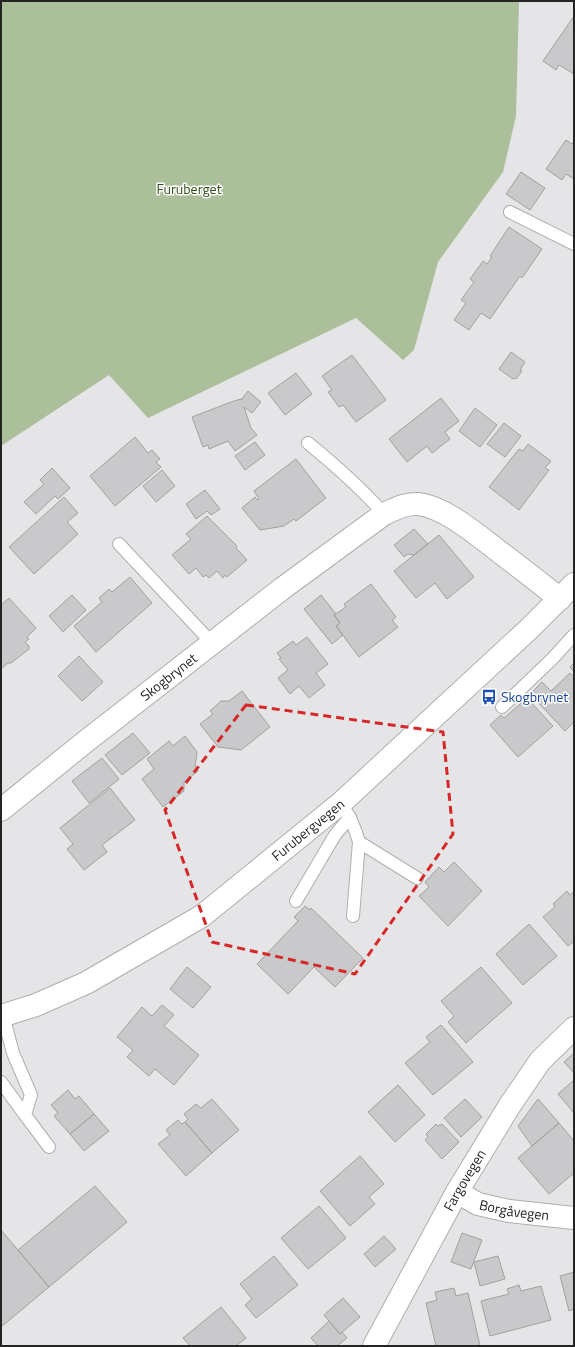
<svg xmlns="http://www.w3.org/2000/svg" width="575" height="1347" viewBox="0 0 575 1347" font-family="'Titillium Web',sans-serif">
<rect width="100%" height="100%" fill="#e5e5e7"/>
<!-- forest -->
<path fill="#acbf9b" d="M1,1h518l-3,115 -13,56 -65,90 -24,88 -11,10 -47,-42 -208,100 -39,-43 -108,71z"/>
<!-- building -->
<path fill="#c9c9cb" stroke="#a1a1a2" d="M574,16v58l-15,-9 -3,5 -13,-9z
M566,140l6,4 2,-3v38l-8,-5 -4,6 -16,-11z
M521,172l24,16 -15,22 -24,-16z
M509,227l33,22 -20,29 -2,-2 -30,43 -9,-6 -12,17 -15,-10 12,-17 -5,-3 13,-18 -4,-3 13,-18 4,3 5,-7 -2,-1z
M511,352l14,10 -5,8 2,1 -6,8 -2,-1 -1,1 -14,-10z
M352,355l34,45 -30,22 -13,-17 -4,2 -11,-15 4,-2 -10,-14z
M296,373l16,21 -27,21 -17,-22z
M248,391l13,11 -9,11 -8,-6 7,21 6,7 -22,16 -7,-10 -19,8 -1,-4 -5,2 -11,-30 39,-15 10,-3v1z
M441,398l18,23 -14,11 5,7 -18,14 -5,-7 -20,16 -18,-23z
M475,408l22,17 -17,22 -21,-16z
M504,423l17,13 -16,21 -18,-13z
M135,437l13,16 4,-3 8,9 -4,3 5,5 -46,39 -25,-30z
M255,442l10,13 -20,15 -10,-14z
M528,444l23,17 -6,7 4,2 -30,40 -30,-23 30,-38 4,2z
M296,459l30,39 -30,23 -2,-2 -10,7 -24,4 -18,-22 13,-11 2,3 2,-1 -5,-8z
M52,468l18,20 -12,11 -3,-3 -19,18 -12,-12 20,-18 -4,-4z
M162,470l13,16 -19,16 -13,-16z
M205,490l15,19 -9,6 -4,-4 -11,8 -10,-15z
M64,497l14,16 -11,9 11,12 -44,40 -25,-27z
M207,516l30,30 -1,2 11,12 -20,17 -2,-2 -2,3 -6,-7 -8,7 -3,-3 -3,2 -7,-9 -7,6 -17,-19 19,-16 -5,-5z
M414,529l14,15 -14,11 -6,-1 -4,3 -10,-12z
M439,535l35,42 -27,22 -12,-16 -19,15 -22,-27z
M130,577l22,26 -56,49 -22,-26 28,-24 -3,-4 10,-9 3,3z
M371,584l25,33 -4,3 6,7 -39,30 -23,-31 4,-3 -6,-8 12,-8 -2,-3z
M72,595l14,15 -23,22 -14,-16z
M321,595l15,19 -2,1 6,8 -4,3 7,9 -11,9 -28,-35z
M9,598l27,30 -9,9 2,2 -4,3 4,4v3l-18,14h-3l-7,6v-64z
M307,637l21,27 -12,9 9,12 -16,13 -10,-12 -9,8 -12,-16 10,-8 -9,-11 2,-1 -4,-5 16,-12 3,4z
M79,656l24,26 -21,19 -24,-25z
M574,663v9l-4,-5z
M570,673l4,4v45l-9,9 -35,-37 12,-12 9,9z
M242,691l28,36 -29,23 -23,-3 -18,-23 13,-10 -3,-3 11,-10h8z
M527,698l26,28 -35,31 -28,-32 11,-10 3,3z
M133,733l17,20 -28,22 -17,-20z
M185,736l12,16 -2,14 3,5 -14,11v9l-21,16 -21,-28 12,-10 -7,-10 22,-18 4,5z
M102,758l17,21 -30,24 -17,-22z
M110,788l25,32 -33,25 5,7 -23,18 -17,-21 6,-5 -13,-16z
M454,862l28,29 -34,35 -29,-30 10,-9 -4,-5 14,-15 5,5z
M567,891l3,4 4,-4v50l-6,5 -25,-29 12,-10 -2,-3z
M305,906l5,4 1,-2 52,50 -28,29 -21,-20 -26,27 -31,-30 41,-43 -4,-4z
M529,924l28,32 -34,29 -27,-31z
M187,967l24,20 -18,21 -23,-19z
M481,967l31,36 -46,40 -18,-21 6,-6 -13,-15z
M162,1005l12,10 -10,11 35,29 -25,30 -19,-16 -6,7 -22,-19 6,-7 -16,-13 25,-30 10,9z
M441,1025l32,37 -40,33 -28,-32 25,-21 -4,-5z
M574,1053v20l-10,-11z
M574,1080v33l-16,-19z
M398,1085l27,30 -30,27 -27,-30z
M68,1090l7,9 4,-3 15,18 -24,20 -16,-18 4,-3 -7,-8z
M212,1099l27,31 -27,23 -27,-31 3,-3 -4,-5 12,-10 5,4z
M465,1099l17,18 -21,20 -17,-19z
M538,1099l21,24 -27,23 -14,-20z
M94,1114l15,17 -25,20 -14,-17z
M178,1120l4,4 3,-2 27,31 -26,23 -28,-32 12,-9 -4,-5z
M559,1123l15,18v32l-25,21 -31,-36z
M436,1124l2,2 4,-2 17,18 -17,17 -17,-19 3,-3 -2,-3z
M360,1156l24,28 -15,13 6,7 -25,22 -30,-35z
M95,1186l32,36 -78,65 -31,-37z
M319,1206l27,32 -38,31 -27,-31z
M1,1230l48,57 -48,40z
M462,1233l20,7 -11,29 -20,-7z
M384,1236l12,13 -21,18 -11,-13z
M274,1256l24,29 -42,33 -11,-13 7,-6 -12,-15z
M498,1256l7,23 -25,7 -6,-24z
M574,1272v37l-5,2 -9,-35z
M519,1285l2,6 20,-5 10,34 -61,16 -9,-35 28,-7 -2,-5z
M454,1288l2,8 12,-3 12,53h-44l-10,-43 11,-3 -2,-8z
M343,1298l17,19 -20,17 -16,-19z
M221,1307l25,31 -10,8h-46l-7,-8z
M329,1321l11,13 2,-2 5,6 -10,8h-19l-7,-8z"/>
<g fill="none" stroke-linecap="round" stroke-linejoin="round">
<!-- service casing -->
<g stroke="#aeaeaf" stroke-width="14">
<path id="service" d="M510,212l64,32
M308,443c27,22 53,45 76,71
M119,544l93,99
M502,707l51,-49 21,-23
M341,803c8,12 14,24 18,39l-6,74
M359,842l58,36
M296,901l39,-66 15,-18
M3,1015l10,38 18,42 -6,20 24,32
M1,1082l24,33"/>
</g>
<!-- minor casing -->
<g stroke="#aeaeaf" stroke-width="24">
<g id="minor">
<path id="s1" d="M1,810l84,-68 198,-154 101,-74c11,-5 21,-11 34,-10 27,3 58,30 79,46 21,16 42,32 63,49"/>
<path id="s2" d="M457,1192l21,12 31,7 65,7"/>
<path id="s3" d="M374,1346l83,-154 53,-87 30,-44 34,-33"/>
</g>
</g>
<!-- secondary casing -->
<g stroke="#aeaeaf" stroke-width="24">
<g id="secondary">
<path id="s4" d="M1,1016l35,-11 50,-22 116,-67 139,-113 189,-175 44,-44"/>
</g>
</g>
<!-- service -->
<use href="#service" stroke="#fff" stroke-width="12"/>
<!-- minor -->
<use href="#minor" stroke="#fff" stroke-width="22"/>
<!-- secondary -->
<use href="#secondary" stroke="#fff" stroke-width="22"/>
</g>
<!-- marked area -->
<path fill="none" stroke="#d62828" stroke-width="3" stroke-dasharray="8 5" stroke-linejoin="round" d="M246,705l197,27 10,102 -98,140 -143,-32 -47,-132z"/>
<!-- icons -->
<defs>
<g id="bus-bare" transform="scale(1.2)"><path d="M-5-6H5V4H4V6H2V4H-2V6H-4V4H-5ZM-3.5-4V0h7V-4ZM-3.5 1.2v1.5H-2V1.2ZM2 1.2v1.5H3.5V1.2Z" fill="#1a4fb4" stroke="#fff" stroke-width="2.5" paint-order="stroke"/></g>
</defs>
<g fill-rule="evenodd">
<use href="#bus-bare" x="489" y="697"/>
</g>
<g text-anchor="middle" stroke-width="3" stroke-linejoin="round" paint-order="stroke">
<!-- park labels -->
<g font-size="14" fill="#344c17" stroke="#fff">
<text x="189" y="194">Furuberget</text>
</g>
<!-- street labels -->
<g font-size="14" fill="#242425" stroke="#fff">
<text dy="5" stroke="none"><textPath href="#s1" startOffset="214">Skogbrynet</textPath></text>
<text dy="5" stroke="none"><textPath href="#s4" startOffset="362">Furubergvegen</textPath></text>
<text dy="5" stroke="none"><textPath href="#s3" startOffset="189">Fargovegen</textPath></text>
<text dy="5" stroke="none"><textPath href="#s2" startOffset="61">Borgåvegen</textPath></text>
</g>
<!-- transit labels -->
<g font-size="14" fill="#164399" stroke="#fff" text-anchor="start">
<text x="501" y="702">Skogbrynet</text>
</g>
</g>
<!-- border -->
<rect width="575" height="1347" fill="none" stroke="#242425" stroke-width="4"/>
</svg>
